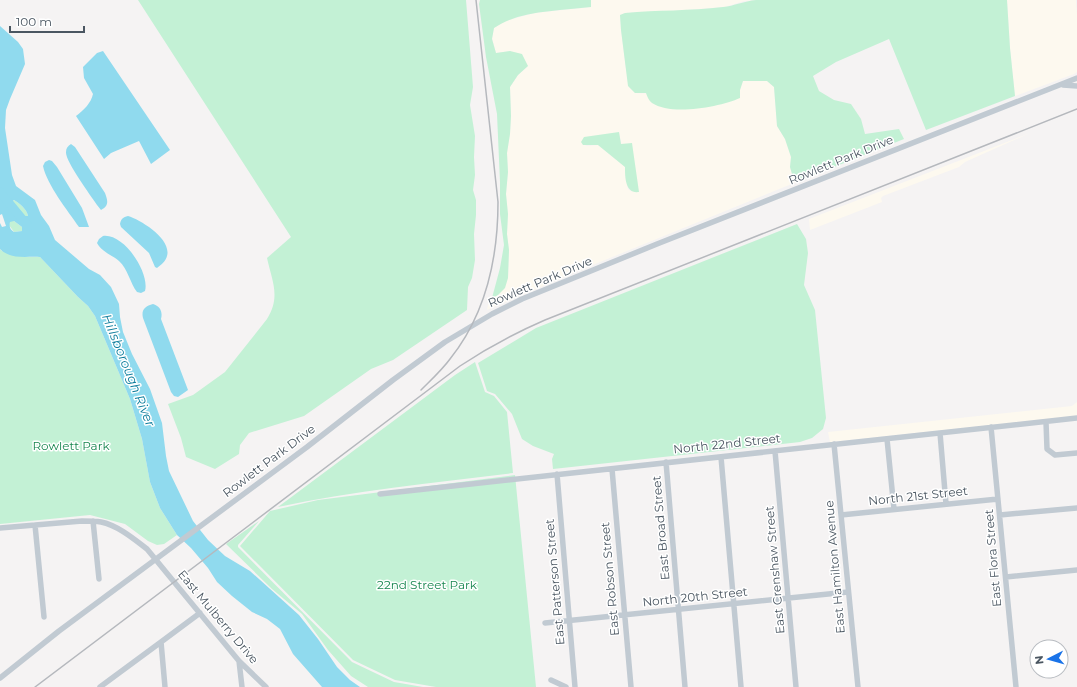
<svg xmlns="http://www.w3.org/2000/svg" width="1077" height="687" viewBox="0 0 1077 687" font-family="Montserrat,sans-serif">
<rect width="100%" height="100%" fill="#f5f3f3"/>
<!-- commercial -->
<path fill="#fdf9ef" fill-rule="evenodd" d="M591,0h165l-12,1 -19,6 -51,4 -49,2 -5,2 1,15 5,39 9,24 105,5v-8l3,-9h24l7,6 3,39 8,13 6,18 -1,10 2,7 12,5 -231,94 -86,37 2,-10 9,-5 10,-17 1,-28 -2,-16 1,-20 -2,-20 2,-22 -1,-19 3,-19 1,-18 -1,-29 8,-12 10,-9 -18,-15 -14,2 -4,-15 2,-10 11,-7 29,-8 57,-6zM615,133h4l13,59 -4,-3 -1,-6 -2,-16 -27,-22 -13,1 18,-11z
M1007,0h69l1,15v57l-3,2 -59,22 -5,-48z
M1030,133l-65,29 -6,5 -76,29 -2,2 1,4 -72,28 -1,-11z
M1077,402v14l-247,26 -2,-10 244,-26z"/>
<!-- green -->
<path fill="#c3f1d5" d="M138,0h328l7,87 -3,18 5,31 -1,21 1,18 -2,15 3,10v15l-2,19 1,26 -3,18 -4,9 -1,23 -74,50 -22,9 -67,47 -55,17 -9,12 -1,9 -24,15 -29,-12 -5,-19 -13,-34 25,-9 32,-23 42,-53c14,-22 5,-38 0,-61l24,-21z
M480,0h111v7c-31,4 -71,3 -97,21l-2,11 4,14 14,-2 12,3 6,12 -10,9 -8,12 1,29 -1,18 -3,19 1,19 -2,22 2,20 -1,20 2,16 -1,28 -3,10 -7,7 -6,3 8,-30 4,-23 -4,-31v-32l-3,-68 -11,-57 -7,-53z
M756,0h251l3,48 5,48 -89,34 -37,-91 -53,23 -23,14 6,15 15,9 17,4 10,15 4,15 34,-5 5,10 -100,40 -12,-5 -2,-7 1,-10 -6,-18 -8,-13 -3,-39 -7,-6h-24l-3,9v8c-20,9 -69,18 -88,5 -3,-2 -5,-7 -6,-10h-11l-7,-7 -7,-56 -1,-15 5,-2c32,-3 65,-2 98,-6 11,-1 21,-6 33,-7z
M619,132l2,12 11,-1 7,49c-14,2 -14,-15 -14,-25l-27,-22h-15l-2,-3 3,-5z
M14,200c5,3 13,9 14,16h-8l-7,-6 -2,-8z
M10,221h4l8,6v4l-8,1 -5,-7z
M797,224l9,15 2,14 -4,32 11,25 11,108 -3,11 -11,9 -12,4 -247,27 -1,-10 2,-5 -21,-8 -11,-7 -10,-25 -17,-20 -8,-3 -9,-28 58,-35z
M0,249l2,2 24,6h14l38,40 10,9 7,10 35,83 12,40 8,43 10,26 17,27 -13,9 -7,1 -9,-4 -23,-17 -35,-9 -90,9z
M475,362l10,30 9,4 13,16 6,61c-79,10 -158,17 -235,34l177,-132z
M515,475l21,212h-100l-41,-7 -42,-20 -113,-114 30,-35 48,-11z
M259,521l-21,24v2l114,115 42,20 29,5h-55l-17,-11 -23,-26 -26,-36 -30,-25 -46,-45z"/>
<!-- water -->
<path fill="#90daee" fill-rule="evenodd" d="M0,26l18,16 5,7 2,15 -15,35 -4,11 -1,18 7,47 4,11 19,14 6,15 8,11 6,14 34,29 11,6 11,12 8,17 1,13 3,15 9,22 18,35 12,34 4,33 3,15 24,50 15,19 17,16 25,15 49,44 19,24 19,28 13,13 10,7h-38l-29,-33 -13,-25 -13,-10 -15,-7 -20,-16 -15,-14 -9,-14 -17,-20 -14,-13 -17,-27 -10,-26 -8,-43 -12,-40 -35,-83 -7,-10 -10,-9 -38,-40c-14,-1 -29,3 -40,-8v-26l2,4 4,-1 -4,-12 -2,1zM14,200c5,3 13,9 14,16h-8l-7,-6 -2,-8zM14,221l8,6v4l-8,1c-4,-2 -5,-6 -4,-10z
M103,51l67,99 -19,14 -12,-23 -28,12 -7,6 -28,-43c8,-6 15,-13 17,-22l-9,-16 -1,-11 14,-14z
M71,144l4,3 30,46c3,8 4,13 -4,17l-4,-5c-6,-9 -32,-44 -31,-53 0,-4 2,-6 5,-8z
M49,160l3,1 5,6 25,41 7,19h-10c-11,-16 -32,-42 -36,-61l2,-4z
M128,216c13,4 44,23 39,40 -1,5 -6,9 -10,12l-2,-1 -6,-14 -28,-26 -1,-3c1,-5 3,-7 8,-8z
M103,236c21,-3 47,37 42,55l-4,2 -4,-1c-7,-9 -9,-23 -18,-31 -7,-6 -17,-9 -22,-18l2,-4z
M153,304c7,2 10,8 8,15l27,71 -10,7 -4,-1 -3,-4 -28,-74c-2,-8 2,-12 10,-14z"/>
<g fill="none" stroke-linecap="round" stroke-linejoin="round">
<!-- river -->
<path stroke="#90daee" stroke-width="9" d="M0,192l28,34"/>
<!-- minor -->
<path stroke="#c1cad2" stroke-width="5.5" d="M1063,85l14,1
M1046,422l1,27 8,6 22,-2
M991,427l25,260
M940,433l6,71
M887,439l7,70
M834,444l24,243
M775,451l21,236
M721,457l20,230
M666,462l19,225
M612,469l19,218
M557,474l18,213
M380,494l697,-76
M841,515l157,-16
M1000,515l77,-7
M93,521l6,58
M35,525l9,92
M0,528l82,-7c6,0 13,0 19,1 16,3 33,17 46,27l92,112 27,26
M1006,577l71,-7
M545,623l303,-31
M239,661l3,26
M0,678l59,-47 248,-184 86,-67 52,-38 47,-28 30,-15 135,-55 420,-166
M551,680l15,7
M100,687l61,-45
M165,687l-4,-45 39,-29"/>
<!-- rail -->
<path stroke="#b5b8bd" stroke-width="1.5" d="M421,390c10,-10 21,-20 29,-31 36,-45 48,-101 48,-157l-22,-202
M35,687l425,-321c27,-18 55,-33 85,-46l532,-211"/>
</g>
<g text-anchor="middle" stroke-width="3" stroke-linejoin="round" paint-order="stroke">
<!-- street labels -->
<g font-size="12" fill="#4a5661" stroke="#fff">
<text transform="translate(841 160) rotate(-22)" y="4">Rowlett Park Drive</text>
<text transform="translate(540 282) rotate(-23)" y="4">Rowlett Park Drive</text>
<text transform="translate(727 444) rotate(-6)" y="4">North 22nd Street</text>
<text transform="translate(269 461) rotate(-37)" y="4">Rowlett Park Drive</text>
<text transform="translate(918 496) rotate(-6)" y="4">North 21st Street</text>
<text transform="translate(661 528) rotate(-95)" y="4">East Broad Street</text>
<text transform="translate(993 558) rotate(-95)" y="4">East Flora Street</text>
<text transform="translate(835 567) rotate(-95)" y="4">East Hamilton Avenue</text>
<text transform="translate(775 570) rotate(-95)" y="4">East Crenshaw Street</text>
<text transform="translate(610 579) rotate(-95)" y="4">East Robson Street</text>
<text transform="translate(555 582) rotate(-95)" y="4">East Patterson Street</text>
<text transform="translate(695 597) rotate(-6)" y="4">North 20th Street</text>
<text transform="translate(218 617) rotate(50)" y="4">East Mulberry Drive</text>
</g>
<!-- park labels -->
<g font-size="12" fill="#17864f" stroke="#fff">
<text x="71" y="450">Rowlett Park</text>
<text x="427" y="589">22nd Street Park</text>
</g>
<!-- water labels -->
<g font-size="13" font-style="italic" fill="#0c7c9b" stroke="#fff">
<text transform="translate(129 370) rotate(68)" y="5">Hillsborough River</text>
</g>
</g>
<!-- north arrow -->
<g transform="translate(1049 659) rotate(264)"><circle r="19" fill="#ffffff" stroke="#b7bbc0"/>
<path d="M0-3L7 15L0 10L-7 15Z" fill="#1a73e8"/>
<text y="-6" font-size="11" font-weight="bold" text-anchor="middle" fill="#4a5661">N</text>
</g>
<!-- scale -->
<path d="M10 26v6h74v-6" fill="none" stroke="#4a5661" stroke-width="2"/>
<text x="16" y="26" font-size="12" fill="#4a5661" stroke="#ffffff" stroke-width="3" paint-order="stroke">100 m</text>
</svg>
